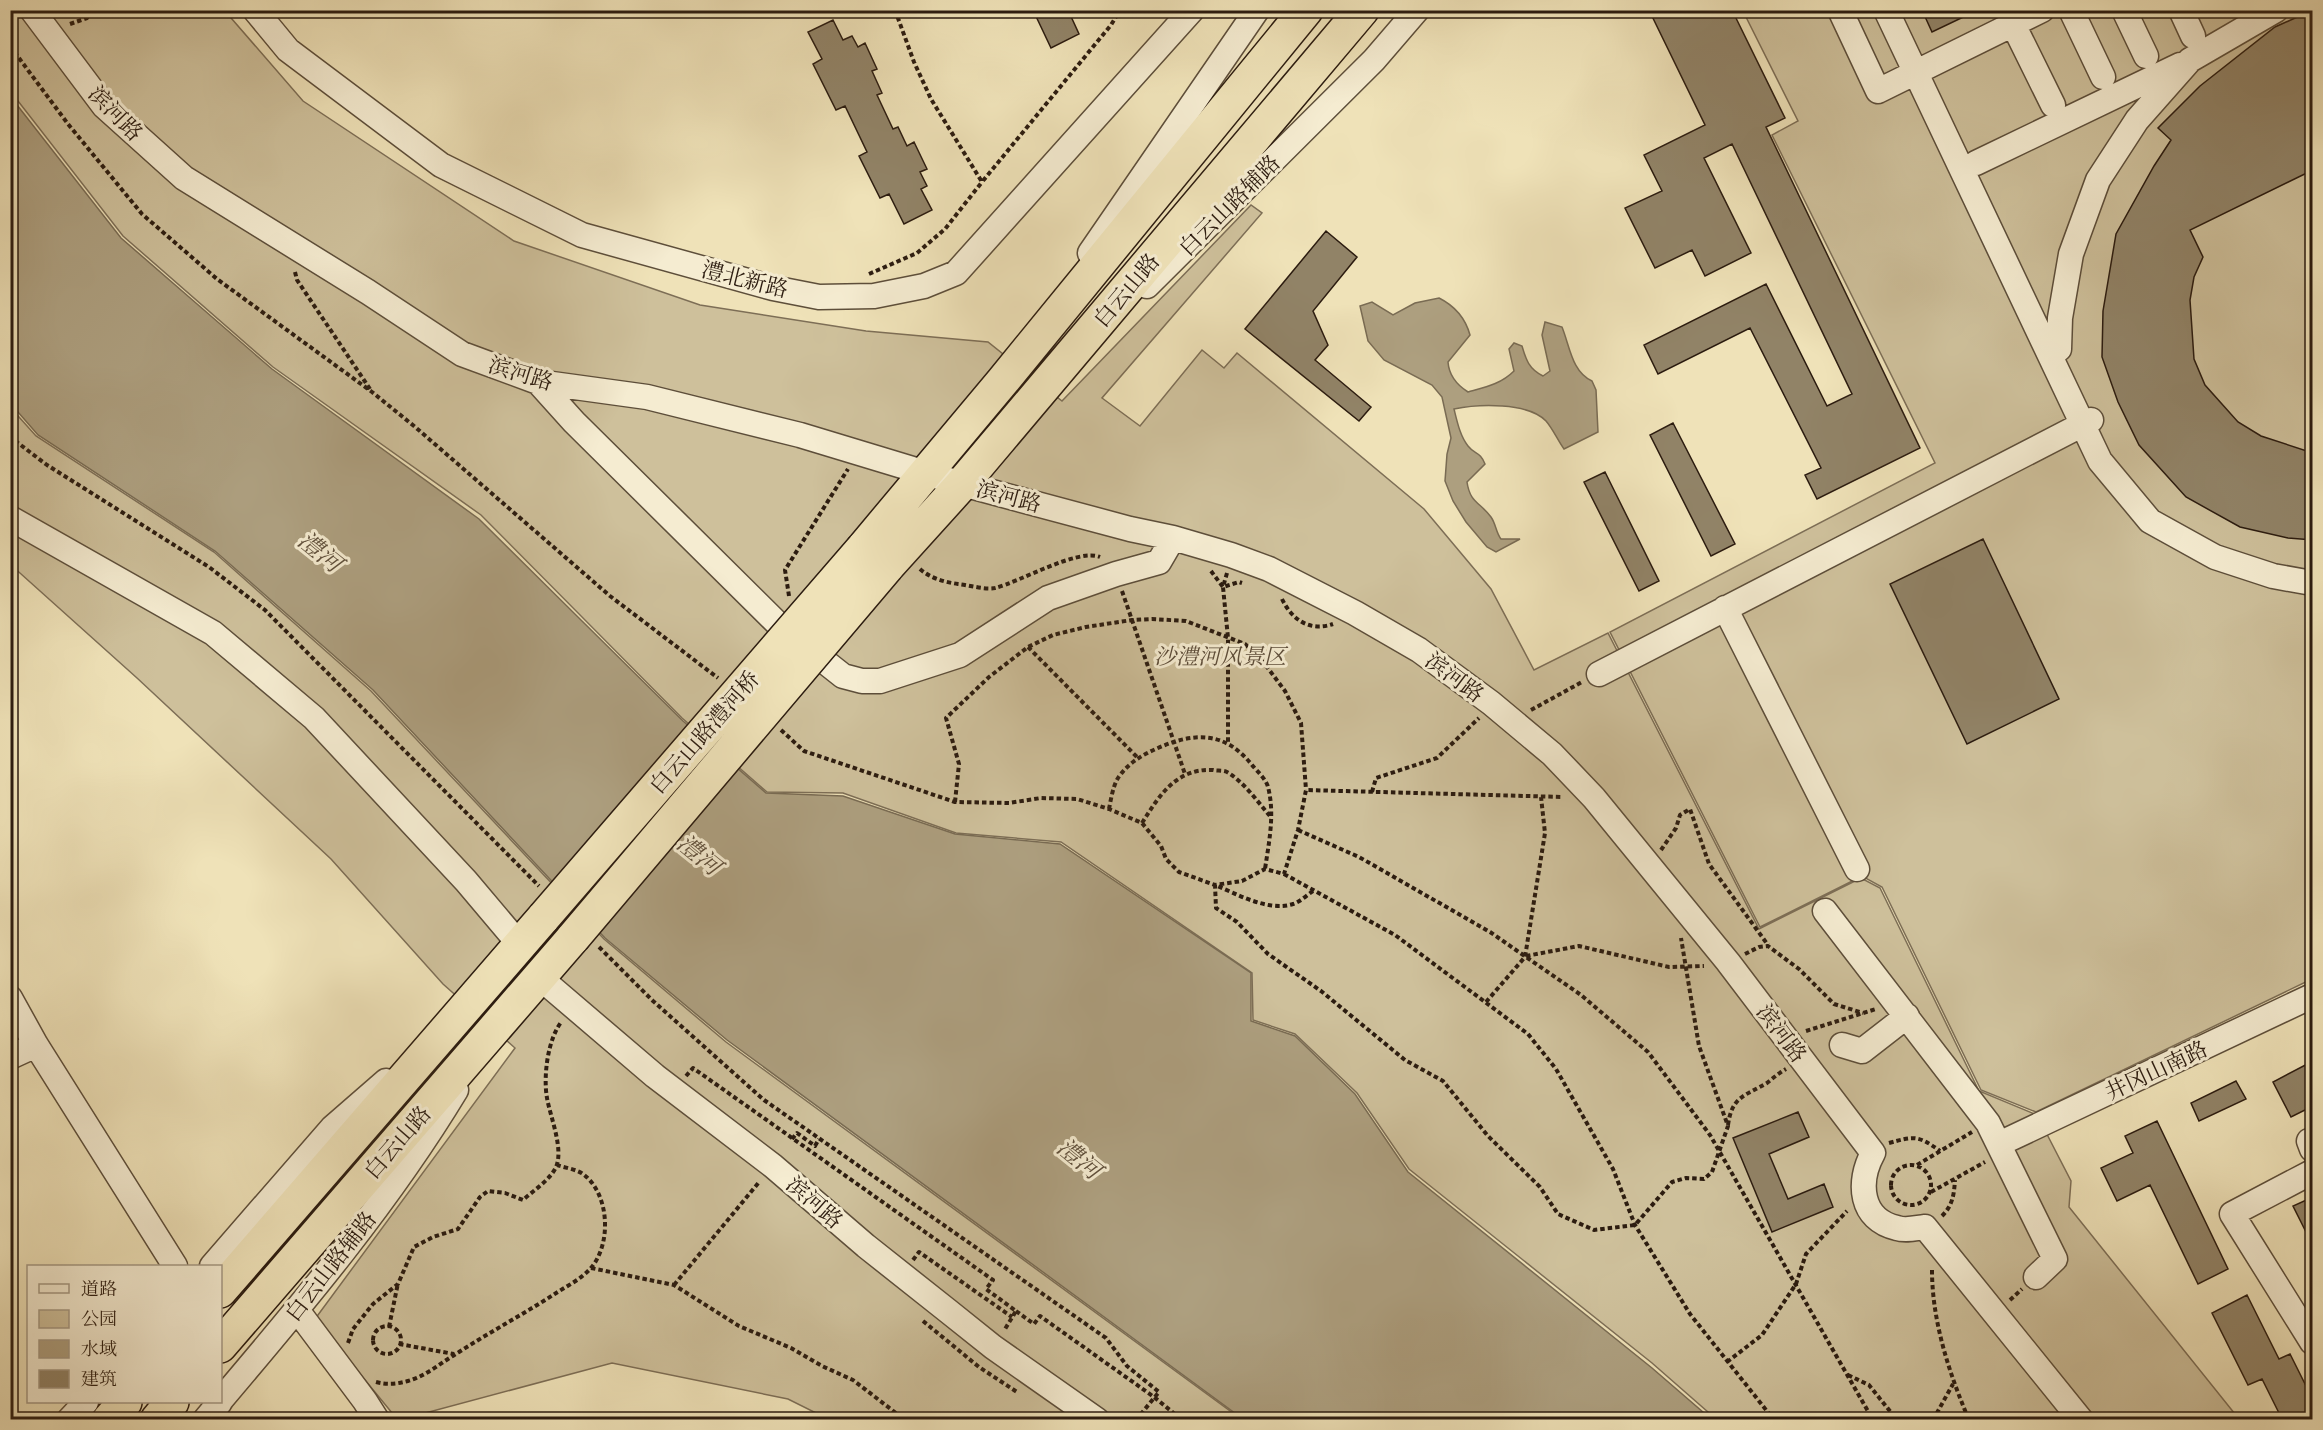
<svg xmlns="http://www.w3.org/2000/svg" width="2323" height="1430" viewBox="0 0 2323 1430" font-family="'IM FELL DW Pica','Noto Serif SC',serif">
<rect width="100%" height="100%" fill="#efe2b8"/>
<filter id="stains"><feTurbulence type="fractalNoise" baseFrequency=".00333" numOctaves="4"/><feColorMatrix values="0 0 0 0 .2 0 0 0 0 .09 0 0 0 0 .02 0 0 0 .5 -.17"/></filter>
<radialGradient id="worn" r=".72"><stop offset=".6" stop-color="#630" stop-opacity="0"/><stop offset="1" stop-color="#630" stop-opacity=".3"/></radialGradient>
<!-- green -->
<path fill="#cec09b" stroke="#7d6e56" stroke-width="1.5" d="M11,11h214l78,90 211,140 186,64 166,26 122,11 74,59 189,-196 11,8 -160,185 38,28 62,-76 22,18 13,-15 187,156 67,80 43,81 74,-37 151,296 102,-51 19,10 99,203 58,24 34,66 -2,26 170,212h-523l-64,-56 -243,-194 -52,-76 -62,-59 -42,-14 -1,-47 -191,-131 -105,-9 -113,-40 -76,-1 -85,-74 -201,-203 -208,-148 -150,-131 -112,-144z
M1743,11h569v968l-276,133 -55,-22 -99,-203 -20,-11 -102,51 -150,-295 325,-169 -163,-328 26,-14z
M10,407l26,29 178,116 157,139 233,248 122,103 515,377h-413l-40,-20 -176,-36 -209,56h-6l-82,-100 200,-271 -72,-64 -112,-125 -194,-181 -126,-113z"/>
<!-- water -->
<path fill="#ad9f7f" stroke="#796b53" stroke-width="1.5" d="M10,96l111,142 151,131 207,150 204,202 83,72 77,3 112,38 105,10 191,129v48l44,15 60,58 53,78 244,196 59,51h-468l-516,-379 -122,-102 -232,-248 -158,-139 -177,-116 -27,-31z
M1439,298c16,8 26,19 31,37l-22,27c1,14 9,23 20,30 18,-5 33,-8 46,-21l-5,-22 5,-6 8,3c4,14 7,23 21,30l7,-5 -8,-36 3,-13 17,5c8,20 10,45 30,54l4,9 2,42 -34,17c-6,-8 -11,-20 -18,-28 -18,-19 -68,-17 -92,-12 3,12 6,27 14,37 7,9 12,5 17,18l-18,18c3,21 13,20 24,35 5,7 5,16 10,22h19l-24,13 -9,-5 -21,-25 -13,-21 -8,-20 2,-27 4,-16 -9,-41 -10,-12 -48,-25 -16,-19 -8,-35 12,-4 21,13 22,-12z"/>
<!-- building -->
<path fill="#918367" stroke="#2c1c10" stroke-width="1.5" d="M1033,10h35l11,24 -28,14z
M1649,10h83l53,108 -19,9 154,321 -103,51 -12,-24 16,-7 -71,-140 -92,46 -14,-29 122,-61 61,122 25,-12 -120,-250 -28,14 47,95 -46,23 -13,-26 -37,18 -30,-60 37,-17 -18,-36 61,-30z
M1922,10h56l-46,22z
M2313,10v160l-123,60 13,27 -9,20 -4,23 4,59 11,26 33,37 23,14 52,17v87l-25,-2 -48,-11 -54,-30 -47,-52 -21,-43 -16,-45 1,-46 13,-77 38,-68 17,-26 -13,-12 42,-42 75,-59z
M833,20l10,20 9,-4 6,11 7,-4 12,26 -5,2 10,22 -5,2 16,34 5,-2 9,19 7,-4 13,27 -7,3 7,14 -6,3 11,21 -28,14 -15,-30 -9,4 -21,-42 8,-4 -22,-46 -9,4 -23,-46 9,-5 -14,-27z
M1326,231l31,26 -44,54 15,34 -13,15 56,47 -12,14 -114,-92z
M1673,423l62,121 -24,12 -61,-121z
M1605,472l54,109 -20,10 -55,-109z
M1983,539l76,160 -92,45 -77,-160z
M2313,1061v45l-22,11 -18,-35z
M2236,1081l10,18 -47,22 -8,-18z
M1798,1112l11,25 -40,17 19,45 36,-15 9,23 -61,25 -39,-94z
M2157,1121l71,148 -30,15 -48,-99 -33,16 -16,-33 32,-15 -8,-17z
M2313,1197v49l-20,-40z
M2247,1295l32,64 11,-5 23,46v19h-31l-20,-40 -14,6 -36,-72z"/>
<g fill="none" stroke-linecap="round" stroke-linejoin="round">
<!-- minor casing -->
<g stroke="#5d4e3a" stroke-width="27">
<path id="minor" d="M32,10l72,96 80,72 184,114 94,62 76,28 109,15 153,38 162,49 168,45 43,9 58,17 38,14 86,44 64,37 72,53 61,51 42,44 134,164 145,191c-16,29 -13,67 24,75 9,3 19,0 28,-1l156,193
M255,10l33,40 153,115 141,70 191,53 46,9 55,-1 50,-10 32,-13 236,-263
M1840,10l38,81 164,-81
M1886,10l214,451 50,60 65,36 58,19 39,7
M2071,10l32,67
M2124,10l22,46
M2181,10l12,26
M2013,24l40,81
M1976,163l204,-98
M1090,253l167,-243
M1147,286l227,-226 43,-50
M2059,349l1,-31 11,-64 27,-74 39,-60 53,-60 86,-50
M538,382l36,40 207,205 62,49 19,5h18l80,-26 88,-57 68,-24 43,-12 14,-24
M10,518l203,115 101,85 152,163 54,64
M1725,608l132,261
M1599,674l492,-254
M1825,911l163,212 67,136 -19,18
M539,977l116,99 118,90 93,80 82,65 45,36 104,73
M10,998l26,47 139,221
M1842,1045l20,6 45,-35
M10,1057l26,-12
M2312,1140l-3,1 3,8
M1999,1144l313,-148
M2312,1172l-80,42 80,128
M212,1266l120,-138 54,-47
M297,1310l68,91 12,19
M220,1401c84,-99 169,-200 236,-311
M69,1420l17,-18
M205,1420l15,-18"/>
</g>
<!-- highway casing -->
<g stroke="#2c1c10" stroke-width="36">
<path id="highway" d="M863,548l139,-166 304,-372
M887,567l75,-83 400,-474
M220,1291l324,-374
M220,1346l353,-408
M109,1420l16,-18
M157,1420l15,-18"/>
</g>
<!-- path -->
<path stroke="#2c1c10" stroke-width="4" stroke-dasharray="4.5 3" stroke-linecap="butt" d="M895,10l19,52 17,37 51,83 129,-157 9,-15
M70,24l17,-6 4,-8
M10,46l58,78 74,90 75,65 155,113 42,34 196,170 108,82
M295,272l2,8 73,109
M869,274l48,-21 28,-24 37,-47
M10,435l8,8 29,22 162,102 56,43 274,276
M920,569c10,9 24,13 38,15 11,1 26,6 37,4 25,-6 82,-40 105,-31
M1211,571l12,16 16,-5 3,1
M1227,573l-4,14 5,51v105
M1122,591l63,183
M789,596l-4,-26 63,-101
M1282,599c10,21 28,33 51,25
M1028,647l109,110
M1531,710l51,-28
M781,730l23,21 151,51 54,1 32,-5 36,1 32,10 33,14 19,23 5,13 13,13 36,13 27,-4 23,-12 19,5 14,-44 8,-40 257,7
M1372,792l4,-14 61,-20 42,-40
M955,802l4,-38 -13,-46 43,-41 39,-30 25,-12 33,-8 46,-7 20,-1 34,2 59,23 19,19 21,28 16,32 5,67
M1109,809c2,-10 4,-23 9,-31 10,-15 24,-23 40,-30 36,-16 67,-17 94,17 5,6 14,14 16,22 7,27 1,55 -3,82
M1142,823c17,-27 34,-55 71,-53 4,1 10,0 14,2 17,10 30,29 43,44
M1298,830l61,27 131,75 91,63 67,57 62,83 163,285
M1661,850l15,-22 4,-13 10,-6 19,55 59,81
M1284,874l111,61 133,99 28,35 57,100 22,56 55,89 84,106
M1313,891c-6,4 -13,11 -20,13 -25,8 -56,-10 -78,-19l1,23 21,14 31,32 53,37 84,69 38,21 45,55 52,51 18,27 36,16 41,-5 37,-43 14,-4 18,1 8,-7 16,-46 -29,-80 -18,-108
M599,947l54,54 111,99 342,238 21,28 32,26 -23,28
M1745,954l14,-7 9,-1 31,23 35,35 29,9
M1526,956l53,-10 90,21 35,-1
M1486,1002l39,-45 20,-124 -4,-36
M1806,1031l70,-22
M686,1076l7,-8 300,212 -7,9 30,22 -11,18
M1728,1125c4,-29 17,-29 39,-42 6,-5 12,-10 19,-14
M792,1139l5,-6 18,13 4,-7
M1889,1143c25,-7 29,-8 51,8
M1891 1185a20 20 0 1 1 40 0a20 20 0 1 1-40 0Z
M1917,1165l55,-33
M1931,1192l54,-30
M1942,1216c11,-11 12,-22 13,-36
M913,1260l6,-8 93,65
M591,1268l83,17 65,41 52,22 31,18 31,14 52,40
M1932,1270c0,51 17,103 37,150
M674,1285l86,-104
M2010,1300l12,-11
M1016,1311l18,13 6,-8 114,81 28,23
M923,1321l56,46 38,25
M373 1340a14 14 0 1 1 28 0a14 14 0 1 1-28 0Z
M389,1327l9,-44
M348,1343l5,-14 20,-25 25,-20 16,-37 19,-10 25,-8 22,-32 8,-6 17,2 18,7c11,-10 27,-20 33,-33 8,-18 -6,-51 -9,-69 -4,-22 1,-60 15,-77
M399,1344l55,10
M1727,1362l35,-27 34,-51 10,-30 41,-43
M1848,1375l21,10 28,35
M376,1382c11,3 21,2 32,-1 18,-5 34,-19 51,-29 31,-20 63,-37 94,-57 12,-8 27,-15 37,-26 22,-24 20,-75 -7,-95 -7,-5 -18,-6 -26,-9
M974,1420l22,-3 4,3
M1933,1420l20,-36"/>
<!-- minor -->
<use href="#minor" stroke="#f5ecd1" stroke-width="24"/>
<!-- highway -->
<use href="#highway" stroke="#efe2b8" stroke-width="33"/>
<!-- highway-bridge casing -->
<g stroke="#2c1c10" stroke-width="36" stroke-linecap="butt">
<path id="highway-bridge" d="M544,917l319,-369
M573,938l314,-371"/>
</g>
<!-- highway-bridge -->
<use href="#highway-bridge" stroke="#efe2b8" stroke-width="33"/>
</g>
<g text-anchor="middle" stroke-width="6" stroke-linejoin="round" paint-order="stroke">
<!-- street labels -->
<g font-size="22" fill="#2c1c10" stroke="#f5ecd1">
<text transform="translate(116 113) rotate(46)" y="8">滨河路</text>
<text transform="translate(1229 205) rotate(-45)" y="8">白云山路辅路</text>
<text transform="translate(745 279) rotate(14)" y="8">澧北新路</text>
<text transform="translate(1126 290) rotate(-50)" y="8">白云山路</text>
<text transform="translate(521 373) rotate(17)" y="8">滨河路</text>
<text transform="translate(1009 496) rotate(15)" y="8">滨河路</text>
<text transform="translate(1455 677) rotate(37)" y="8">滨河路</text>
<text transform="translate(704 732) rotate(-49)" y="8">白云山路澧河桥</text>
<text transform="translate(1782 1033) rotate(53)" y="8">滨河路</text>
<text transform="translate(2156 1070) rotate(-25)" y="8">井冈山南路</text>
<text transform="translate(397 1142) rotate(-49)" y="8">白云山路</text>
<text transform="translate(815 1202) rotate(41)" y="8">滨河路</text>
<text transform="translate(330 1266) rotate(-52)" y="8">白云山路辅路</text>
</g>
<!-- park labels -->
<g font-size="22" font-style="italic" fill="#5d4d3a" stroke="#f5ecd1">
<text x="1220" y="664">沙澧河风景区</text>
</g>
<!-- water labels -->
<g font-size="24" font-style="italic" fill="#60503c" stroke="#f5ecd1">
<text transform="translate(320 552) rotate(39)" y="8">澧河</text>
<text transform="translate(699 855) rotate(39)" y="8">澧河</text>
<text transform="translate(1079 1159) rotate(39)" y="8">澧河</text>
</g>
</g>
<!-- margin -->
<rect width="2323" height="1430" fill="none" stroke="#efe2b8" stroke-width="36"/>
<rect x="12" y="12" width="2299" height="1406" fill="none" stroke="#2c1c10" stroke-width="3"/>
<rect x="18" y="18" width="2287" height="1394" fill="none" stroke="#2c1c10" stroke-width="1.5"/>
<!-- legend -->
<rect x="27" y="1265" width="195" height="138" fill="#f5ecd1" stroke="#a59984" stroke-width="1.5"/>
<rect x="39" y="1284" width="30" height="9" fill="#f5ecd1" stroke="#a59984" stroke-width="1.5"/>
<text x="81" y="1295" font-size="18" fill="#2c1c10">道路</text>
<rect x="39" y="1310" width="30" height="18" fill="#cec09b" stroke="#a59984" stroke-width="1.5"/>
<text x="81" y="1325" font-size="18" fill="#2c1c10">公园</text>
<rect x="39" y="1340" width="30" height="18" fill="#ad9f7f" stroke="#a59984" stroke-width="1.5"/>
<text x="81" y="1355" font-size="18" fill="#2c1c10">水域</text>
<rect x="39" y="1370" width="30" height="18" fill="#918367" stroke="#a59984" stroke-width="1.5"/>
<text x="81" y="1385" font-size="18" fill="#2c1c10">建筑</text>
<rect width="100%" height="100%" filter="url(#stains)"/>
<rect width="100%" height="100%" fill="url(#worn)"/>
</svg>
